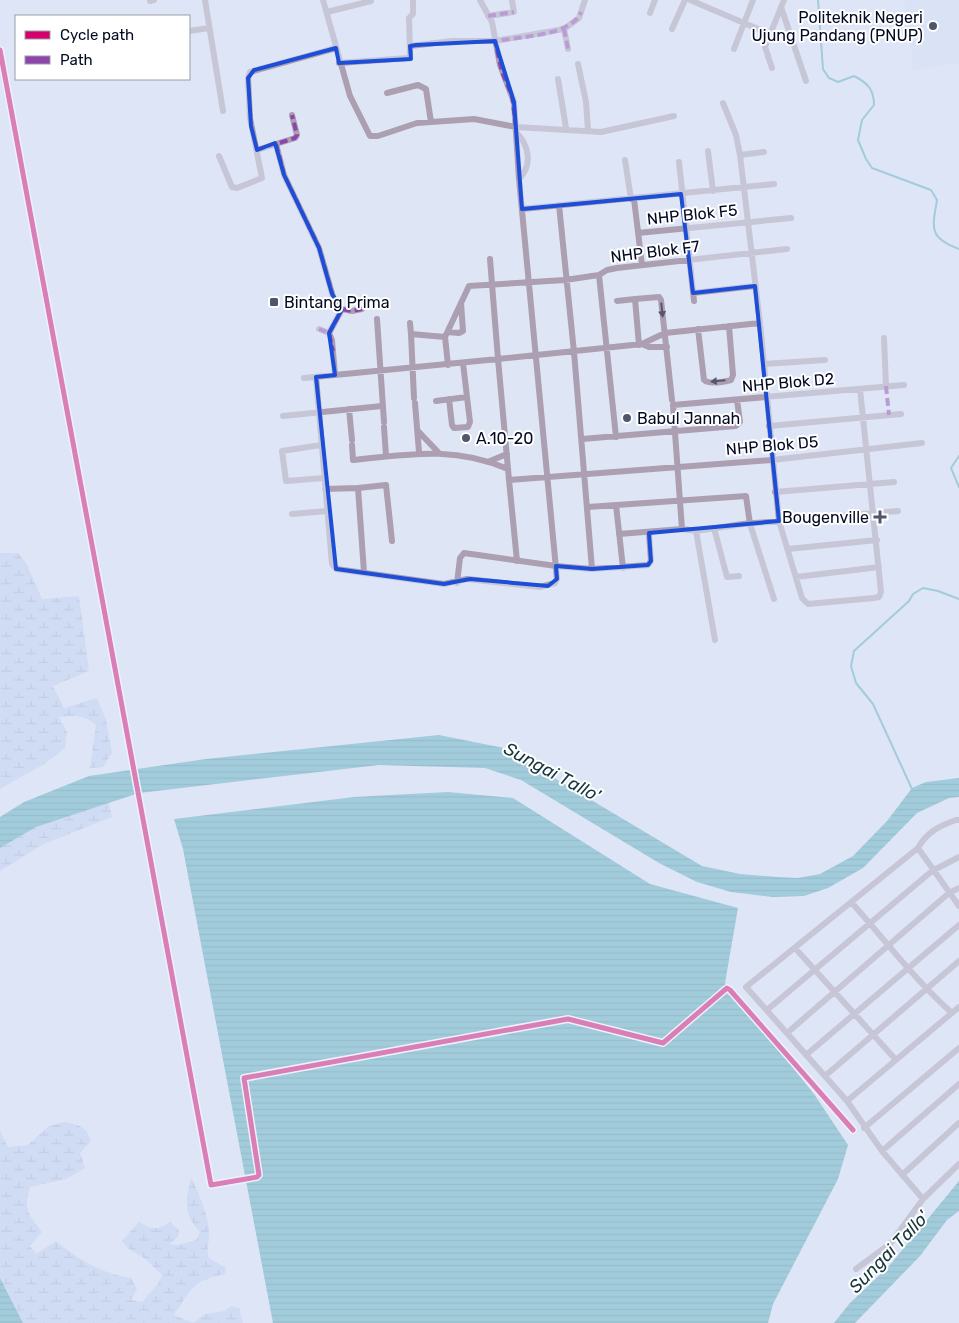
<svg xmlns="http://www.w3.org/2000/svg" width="959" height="1323" viewBox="0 0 959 1323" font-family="Rubik,sans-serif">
<defs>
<pattern id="wetland-marsh" width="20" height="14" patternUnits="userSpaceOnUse" patternTransform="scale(1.25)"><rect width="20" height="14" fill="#bfcef2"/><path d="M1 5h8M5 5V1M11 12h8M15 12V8" fill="none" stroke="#a2b0cf"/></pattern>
<pattern id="water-rules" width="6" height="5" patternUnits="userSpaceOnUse" patternTransform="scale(1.25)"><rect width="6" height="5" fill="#58adbc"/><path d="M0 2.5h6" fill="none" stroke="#478b98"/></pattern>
</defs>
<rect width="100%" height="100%" fill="#dee5f5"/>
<!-- built -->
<path fill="#d4def7" d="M904,0h55v63l-47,7v-19z"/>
<!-- wetland -->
<path fill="url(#wetland-marsh)" d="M0,553h18l8,10 16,36 37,-3 10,75 -36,15 11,22 33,-10 9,22 6,33 -9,14 -13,1 6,-43c-11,-10 -22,-10 -37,-8l8,15 -2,16 -21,16 -44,25z
M109,803l3,14 -68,27 -44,27v-23l36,-21z
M64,1122c16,3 22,4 27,19l-11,12 5,15 -19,11 -36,8c-7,24 -2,26 12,45l-12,14 6,8 20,-13c21,18 47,33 75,37l6,11 -6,11 11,2 16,-18 4,-9c-7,-6 -14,-15 -21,-19 -8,-5 -13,-6 -19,-15l17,-19c12,8 19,8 31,0l9,8 -1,7 -9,7 10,1 17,-5 4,-8c-18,-21 -14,-29 -9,-55 8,18 18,38 18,58 0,9 -3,14 0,23l17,10 -1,6c-34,7 -33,15 -51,41l19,8 12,-9 20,-3 6,-5 8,2 4,15h-220l-23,-45v-147l8,16 20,-2 21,-19z"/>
<!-- water -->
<path fill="url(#water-rules)" d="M439,735l65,13 198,118 38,8 37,3 21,1 22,-4 33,-18 34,-35 25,-33 14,-6 33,-4v19l-10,1 -32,15 -54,55 -35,20 -24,8 -31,1 -42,-5 -34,-10 -38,-19 -138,-83 -36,-12 -106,-3 -240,28 -103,34 -36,21v-31l24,-15 65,-26 117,-17z
M448,792l65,6 137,86 88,24 -13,75 89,111 34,51 -10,34 -65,125 -5,19h-495l-90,-474 -9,-30 180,-22z
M959,1181v30l-12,9 -27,36 -65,67h-21l15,-19 40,-38z
M0,1278l23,45h-23z"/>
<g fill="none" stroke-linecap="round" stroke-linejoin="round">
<!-- stream -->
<path stroke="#58adbc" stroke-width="2" d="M818,0l5,69 6,9 9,4 16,-6c14,7 20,14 20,29l-12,15 -4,20 8,19 6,9 59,22 6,10c-5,29 -8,38 22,49
M959,456l-8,12 8,19
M912,789l-39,-85 -17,-21 -5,-17 3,-15 55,-50 4,-7 10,-6 15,3 21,8"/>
<!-- minor -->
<path stroke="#ab9fb1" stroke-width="6" d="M205,0l18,111
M323,0l27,96 20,40h8l39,-13 57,-4 42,8 85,5 73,-16
M690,0l80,34
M150,1l4,-1
M781,7l25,74
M327,12l44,-11
M650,13l5,-13
M488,16l26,-4 -2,-12
M564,29l4,20
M672,29l13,-29
M189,31l20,-3
M410,46l42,-5h43l69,-12 15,-11 6,-18
M734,49l19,-49
M0,50l211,1135 46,-8 2,-2 -15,-97 324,-59 95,24 64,-55 3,2 123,140
M339,63l69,-5 2,-4 -1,-36 4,-4v-14
M578,64l8,38 2,28
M772,68l-7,-21 19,-47
M558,79l8,49
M387,93l31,-8 8,4 5,33
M723,103l13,32 4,20 20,168 19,198 23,77 6,6 66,-6 5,-1 2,-5 -21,-203
M516,132c13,13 17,33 3,47
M276,144l8,31 35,73 15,52 8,9 10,2 10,-2
M257,150l38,-12 2,-3 -5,-20
M708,151l5,40
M740,155l24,-3
M219,156l13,31 5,1 25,-10 -12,-60 -2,-40 2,-6 86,-24
M625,160l6,39
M679,162l15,139
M634,199l8,66
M559,205l15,147 18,217
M522,209l252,-25
M638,233l153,-15
M693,293l62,-7
M617,301l18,-2
M377,319l7,103
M410,323l1,11
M319,329l10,4 3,7 3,35
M698,329l6,51c6,5 19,2 27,0l2,-5 -4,-49
M448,332l11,1 4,-2 -2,-28
M329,333l13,-24
M445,337l3,28
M884,338l2,48
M642,344l23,-11 95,-10
M639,345l-4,-46 24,-2 2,3 11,100
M764,364l61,-4
M316,377l16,187 4,5 108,15 23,-5 73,8 15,-4 2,-4 -38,-400 -5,-77 -14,-37 -8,-43 -12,-22
M304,378l194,-19 -8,-100
M414,398l-3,-64 34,3 24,-51 96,-6 34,-5
M449,399l3,26 2,3 14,-1 2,-5 -3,-25
M436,401l31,-4 -4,-34
M415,403l4,49
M349,409l3,31
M283,416l99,-10
M769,426l132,-12
M384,427l2,29
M418,431l20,21
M616,437l-17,-162 8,-5 10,-2 170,-19
M582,439l154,-13 4,-4 -3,-22
M321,445l-39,6 4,30 38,-3
M352,445l1,15c57,-6 101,-14 155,9
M490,461l17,-7
M509,480l-11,-121 144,-15 7,3h18
M358,488l28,-3 6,56
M325,489l33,-1 6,84
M775,492l119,-10
M616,505l7,63
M588,507l158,-11 4,28 24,75
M292,514l35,-3
M714,528l13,49 12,-1
M682,529l14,2 47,-7 155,-13
M696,531l19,109
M619,534l63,-5 -9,-124 231,-20
M788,549l89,-9
M517,561l-8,-81 263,-20 150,-17
M796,577l83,-10
M457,583l3,-25 4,-5 92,13 36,3 56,-4 3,-4 -2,-28
M918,848l41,58
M852,903c33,37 63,77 100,110
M795,948l101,112
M767,1010l165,-139 27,-14
M787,1033l162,-140 10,-5
M806,1055l153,-130
M825,1076l134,-115
M847,1101l112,-94
M864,1128l95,-80
M882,1151l77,-67
M902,1175l57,-52
M923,1199l-41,-48 -35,-50 -101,-114 172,-139c9,-16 21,-22 38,-28h3
M856,1269l34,-25 33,-45 36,-35"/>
<!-- quiet -->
<path stroke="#8e44ad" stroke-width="4" stroke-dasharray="8 4" stroke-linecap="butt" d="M488,16l26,-4
M564,29l4,20
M516,127l-4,-31 -10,-24 -7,-31c23,-4 77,-5 86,-29
M276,144l8,31 35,73 15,52 8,9 10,2 10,-2
M257,150l38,-12 2,-3 -5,-20
M319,329l10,4 4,18
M329,333l13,-24
M886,386l3,29"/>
<!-- cycleway casing -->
<g stroke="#fff" stroke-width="8">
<path id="cycleway" d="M0,50l211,1135 46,-8 2,-2 -15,-97 324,-59 95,24 64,-55 3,2 123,140"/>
</g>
<!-- cycleway -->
<use href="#cycleway" stroke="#d6006c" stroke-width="5"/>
</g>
<!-- one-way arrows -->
<defs><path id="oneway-solid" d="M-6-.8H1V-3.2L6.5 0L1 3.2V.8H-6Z" transform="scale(1.25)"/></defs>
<g fill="#58546a">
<use href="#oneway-solid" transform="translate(662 310) rotate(84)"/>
<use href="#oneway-solid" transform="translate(718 381) rotate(175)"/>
</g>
<!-- marked area -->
<path d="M0 0H959V1323H0ZM495,41l19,61 8,107 159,-15 12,99 62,-7 24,235 -130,12 2,28 -3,4 -56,4 -36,-3 1,13 -9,7 -78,-7 -26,5 -108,-15 -20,-192 19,-2 -6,-42 13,-24 -10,-15 -13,-46 -35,-73 -9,-32 -18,7 -6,-24 -3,-48 6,-8 82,-22 3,15 72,-4 -1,-13 6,-1z" fill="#dee5f5" fill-opacity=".55" fill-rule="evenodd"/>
<path fill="none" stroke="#1d4ed8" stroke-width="4" stroke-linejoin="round" d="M495,41l19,61 8,107 159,-15 12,99 62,-7 24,235 -130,12 2,28 -3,4 -56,4 -36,-3 1,13 -9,7 -78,-7 -26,5 -108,-15 -20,-192 19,-2 -6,-42 13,-24 -10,-15 -13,-46 -35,-73 -9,-32 -18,7 -6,-24 -3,-48 6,-8 82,-22 3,15 72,-4 -1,-13 6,-1z"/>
<!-- markers -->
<g fill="#50566c" stroke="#fff" stroke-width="2">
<circle cx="933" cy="26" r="5"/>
<rect x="269" y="297" width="10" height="10" rx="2.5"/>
<circle cx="627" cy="418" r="5"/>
<circle cx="466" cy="438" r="5"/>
<path d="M877.5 509.5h5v5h5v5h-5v5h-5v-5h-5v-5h5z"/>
</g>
<g text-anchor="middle" stroke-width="4" stroke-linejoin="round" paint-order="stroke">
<!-- poi labels -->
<g font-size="16" fill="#040922" stroke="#fff" text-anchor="start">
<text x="923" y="23" text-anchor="end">Politeknik Negeri<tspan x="923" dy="18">Ujung Pandang (PNUP)</tspan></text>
<text x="284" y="308">Bintang Prima</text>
<text x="637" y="424">Babul Jannah</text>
<text x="476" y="444">A.10-20</text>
<text x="869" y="523" text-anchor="end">Bougenville</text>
</g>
<!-- street labels -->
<g font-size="16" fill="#040922" stroke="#fff">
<text transform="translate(692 214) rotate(-6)" y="6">NHP Blok F5</text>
<text transform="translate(655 251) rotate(-7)" y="6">NHP Blok F7</text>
<text transform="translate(788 382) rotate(-5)" y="6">NHP Blok D2</text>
<text transform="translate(772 445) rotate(-5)" y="6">NHP Blok D5</text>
</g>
<!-- water labels -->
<g font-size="18" font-style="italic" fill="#16373c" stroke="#fff">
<text transform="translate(552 772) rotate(28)" y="6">Sungai Tallo'</text>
<text transform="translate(889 1252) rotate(-46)" y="6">Sungai Tallo'</text>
</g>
</g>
<!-- legend -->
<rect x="15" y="15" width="175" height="65" fill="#ffffff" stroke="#9b9da7"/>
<rect x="25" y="31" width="25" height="8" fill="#d6006c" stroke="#9b9da7"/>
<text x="60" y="40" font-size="15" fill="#040922">Cycle path</text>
<rect x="25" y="56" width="25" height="8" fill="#8e44ad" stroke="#9b9da7"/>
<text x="60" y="65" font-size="15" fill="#040922">Path</text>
</svg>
